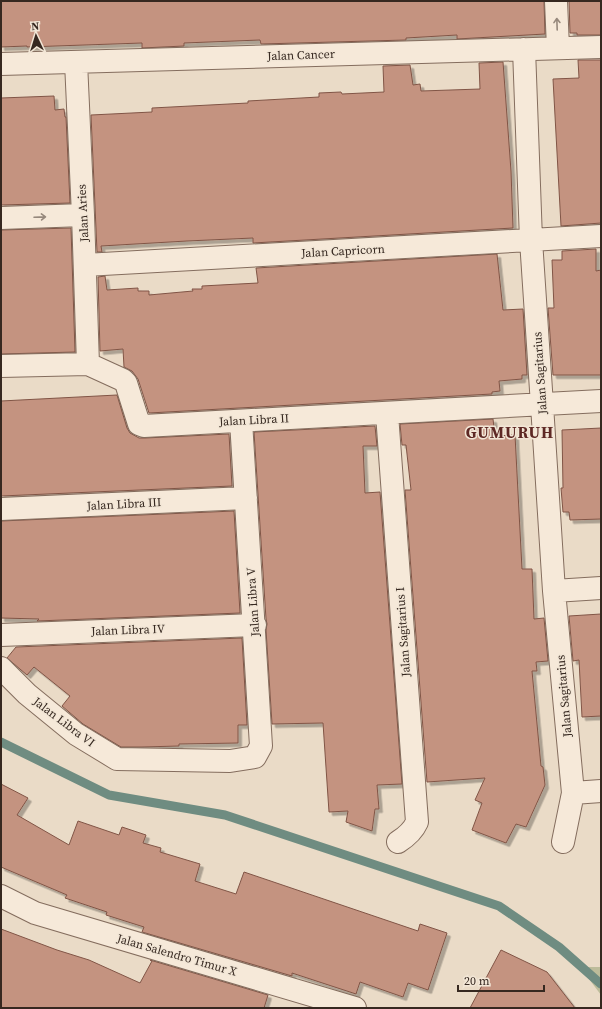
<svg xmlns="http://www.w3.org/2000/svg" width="602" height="1009" viewBox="0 0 602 1009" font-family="'Source Serif 4',serif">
<defs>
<filter id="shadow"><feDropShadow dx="3.5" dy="3.5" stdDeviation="0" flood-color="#0004"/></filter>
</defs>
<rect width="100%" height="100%" fill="#eadbc7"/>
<!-- cemetery -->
<path fill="#bdbc9a" d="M580,967h21v28z"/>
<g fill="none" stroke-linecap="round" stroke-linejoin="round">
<!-- stream -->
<path stroke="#6f8c81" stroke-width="9" d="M1,742l108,53 116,20 274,91 60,41 42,37"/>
</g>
<!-- building -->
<path fill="#c49380" stroke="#815546" filter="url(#shadow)" d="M1,1h543l1,33 -88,5v-4l-51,3v2l-145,4 -1,-4 -76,3v3l-42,2v-5l-115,4v-1l-26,1z
M569,1h32v34h-24v-2h-7z
M578,60h23v163l-40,3 -8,-147 26,-1z
M503,62l8,109 2,57 -260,15v-5l-66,3 -86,5 1,6h-5l-6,-137 61,-3v-4l96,-5v-2l71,-4v-4l22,-1 1,2 42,-2 -1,-26 27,-1 3,20 7,-1 1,7 59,-2 -1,-26z
M54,96l1,14 9,-1 1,8h1l4,86 -69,2v-107z
M71,228l4,124 -74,2v-124z
M596,249v22l5,-1v105h-48l-5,-67h6l-2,-48h10v-9z
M497,254l6,56 20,-1 4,66h-5v4l-23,2 1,10 -8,1v2l-343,19 -11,-34 -6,-8 -8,-4 -1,-18 -23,2 -2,-74 7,-1 2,14 31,-2v3h11v4l44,-4 -1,-2h10v-3l56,-3 -2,-15z
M117,395l10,33 3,5 9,5h6l84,-4 3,52 -231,10v-95z
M493,419l2,17 20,-1 7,134h10l2,50 10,-1 4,43 -12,1 1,9h-5l9,95 2,1 2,18 -19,42 -10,-3 -10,19 -34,-13 10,-27 -7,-3 10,-22 -58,4 -22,-292h6l-5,-45h-4l-2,-21z
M375,426l2,20h-14l2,47 15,-1 22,292 -25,1 2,24h-4l-3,22 -26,-9 2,-11 -19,1 -6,-89 -51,1 -6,-94 1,-6 -1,-5 -12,-187z
M601,428v91l-31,1 -1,-8h-6l-2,-24h2l-1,-58z
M234,511l6,102 -203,8 2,-2 -38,-1v-97z
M601,614v102l-19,1 -3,-57 -6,1 -4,-45z
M242,638l5,87h-9v18l-59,1v2l-37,1h-21l-38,-23 -21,-18 8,-10 -36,-29 -7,8 -20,-17 9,-11z
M1,784l27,14 -11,17 52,30 9,-24 41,14 3,-8 24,8 -3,8 18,5 -1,4 40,12 -5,17 41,13 8,-22 174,59 2,-7 27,9 -19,57 -20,-7 -5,14 -43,-15 -4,12 -64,-21v3l-150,-44 2,-5 -38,-12 1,-3 -42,-14 2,-3 -66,-28z
M1,929l56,21 32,10 51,23 12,-22 -2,-1 118,35 -4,13h-263z
M501,950l46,22 28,36h-105z"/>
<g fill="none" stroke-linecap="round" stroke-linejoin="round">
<!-- street casing -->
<g stroke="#846d5e" stroke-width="24">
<path id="street" d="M556,1l2,47
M524,49l7,191 11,165 12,186 19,202 -10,49
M76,62l7,153 5,149
M1,64l600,-17
M1,218l82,-3
M85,265l516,-29
M1,366l87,-2 35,16 3,3 13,41 5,2 457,-25
M387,414l30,408c-4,9 -11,15 -19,20
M1,509l245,-11
M554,591l47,-3
M1,635l254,-10
M1,668l26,26 49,40 41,25 113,2 25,-4 6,-11 -20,-325
M573,793l28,-2
M1,896l34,17 320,95"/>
</g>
<!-- street -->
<use href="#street" stroke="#f6e9d9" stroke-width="22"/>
</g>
<!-- one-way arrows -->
<defs><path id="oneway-shaft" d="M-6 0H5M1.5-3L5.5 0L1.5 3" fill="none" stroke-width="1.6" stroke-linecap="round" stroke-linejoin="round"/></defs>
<g stroke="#96887c">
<use href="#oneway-shaft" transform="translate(557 24) rotate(-92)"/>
<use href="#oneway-shaft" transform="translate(40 217) rotate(-2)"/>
</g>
<g text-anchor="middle" stroke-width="3" stroke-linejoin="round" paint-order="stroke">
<!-- street labels -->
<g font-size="12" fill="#362820" stroke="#f2e6d6">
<text transform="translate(301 55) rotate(-2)" y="4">Jalan Cancer</text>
<text transform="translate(83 213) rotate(-93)" y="4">Jalan Aries</text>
<text transform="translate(343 251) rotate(-3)" y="4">Jalan Capricorn</text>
<text transform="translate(540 373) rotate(-94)" y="4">Jalan Sagitarius</text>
<text transform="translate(254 420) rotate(-3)" y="4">Jalan Libra II</text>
<text transform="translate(124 504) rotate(-3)" y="4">Jalan Libra III</text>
<text transform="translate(253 602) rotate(-94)" y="4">Jalan Libra V</text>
<text transform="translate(128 630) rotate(-2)" y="4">Jalan Libra IV</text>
<text transform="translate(403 632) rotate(-94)" y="4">Jalan Sagitarius I</text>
<text transform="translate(564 696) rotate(-95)" y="4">Jalan Sagitarius</text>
<text transform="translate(64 722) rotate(37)" y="4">Jalan Libra VI</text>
<text transform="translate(177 955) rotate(16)" y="4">Jalan Salendro Timur X</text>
</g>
<!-- district labels -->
<g font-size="16" font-weight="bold" letter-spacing="1" fill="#5e2824" stroke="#f2e6d6">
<text x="510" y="438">GUMURUH</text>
</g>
</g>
<!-- border -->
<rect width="602" height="1009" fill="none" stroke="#362820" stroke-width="4"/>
<!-- north arrow -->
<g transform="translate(36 36) rotate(356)" stroke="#f2e6d6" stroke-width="3" paint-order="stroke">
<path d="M0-3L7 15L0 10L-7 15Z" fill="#362820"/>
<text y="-6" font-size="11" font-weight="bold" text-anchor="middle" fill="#362820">N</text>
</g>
<!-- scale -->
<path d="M458 985v6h86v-6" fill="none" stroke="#362820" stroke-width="2"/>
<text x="464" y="985" font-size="12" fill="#362820" stroke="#f2e6d6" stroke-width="3" paint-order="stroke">20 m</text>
</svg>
